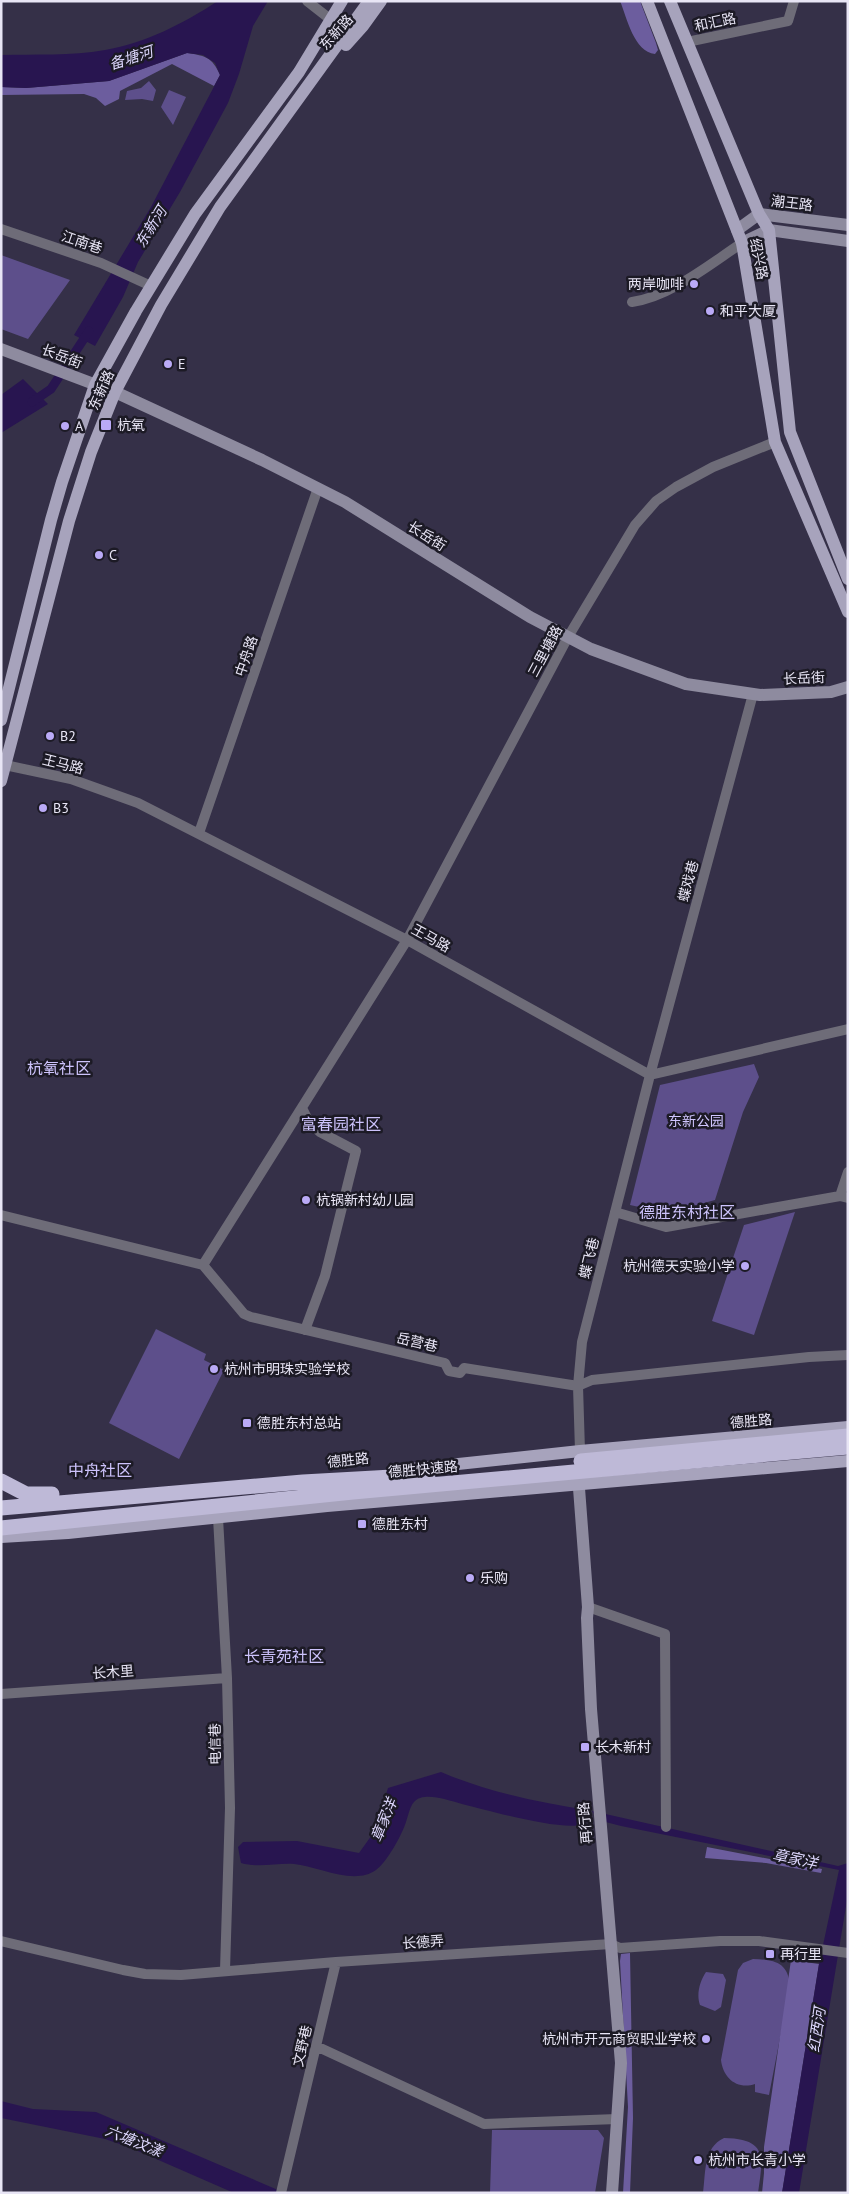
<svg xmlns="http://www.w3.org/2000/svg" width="849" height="2194" viewBox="0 0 849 2194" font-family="'PT Sans','Noto Sans SC',sans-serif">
<rect width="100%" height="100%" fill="#353048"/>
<!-- green -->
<path fill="#5d4f8b" d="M149,81l7,9 -3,11 -11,-2 -17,1 2,-9 14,-3z
M169,90l17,7 -13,28 -12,-18z
M1,255l69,25 -42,59 -27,-10z
M754,1064l5,13 -16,35 -28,88 -48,13 -37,-8 30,-120z
M795,1212l-41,123 -42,-14 32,-96z
M156,1329l50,25 -2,6 20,10 -45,89 -70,-36z
M753,1959c22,1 35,3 37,27l-21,109 -14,-3v-8c-18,6 -32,-6 -34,-24l17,-90 5,-7z
M706,1972l17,2 3,6 -5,27 -6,4 -15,-6c-4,-11 0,-24 6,-33z
M492,2130h106l6,8 -9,55h-105z
M724,2138c44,1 39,19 34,55h-55c3,-21 0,-45 21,-55z"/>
<!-- forest -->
<path fill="#6c5d9e" d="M620,1h20l16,42 2,7 -3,4c-21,-2 -28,-36 -35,-53z
M187,53c19,3 25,4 33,22l-6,11 -42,-22 -52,27 -1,8 -14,7 -9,-8 -12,-4 -83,1v-8l25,1 83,-7z
M707,1847l115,22 -1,4 -55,-10 -61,-5z
M630,1953l3,165 -3,75h-7l5,-86 -8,-146 1,-7z
M791,1960l28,4 -37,229h-20l2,-20v-26z"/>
<!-- water -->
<path fill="#281550" d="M218,1h50l-15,25 -14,48 -11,29 -48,89 -42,70 -15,35 -28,49 -21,-11 77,-128 69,-132 -5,-12 -12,-8 -16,-2 -78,28 -83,7 -25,-1v-32c34,-1 70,1 104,-5 41,-7 79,-27 113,-49z
M23,379l25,25 -47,29v-38z
M441,1772c47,20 96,30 147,38l-6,15c-27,5 -91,-14 -120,-21 -12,-3 -25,-8 -37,-7 -15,1 -15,15 -19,25 -4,13 -19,40 -30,48 -22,16 -59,-4 -82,-6 -17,-1 -37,4 -53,-1l-3,-16 5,-5 54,-1 62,12 15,-21 14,-44z
M592,1811l246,55 10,-3v31l-49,299h-17l37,-229 20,-94 -218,-44 -23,-6z
M1,2101l32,8 63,3 189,81h-51l-103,-45 -26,-9 -104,-21z"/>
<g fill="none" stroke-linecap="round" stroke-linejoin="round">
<!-- canal -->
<path stroke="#281550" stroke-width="9" d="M32,402l19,-13 38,-58"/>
<!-- street -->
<path stroke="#6e6c78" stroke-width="10" d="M307,1l23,18
M687,42l101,-21 6,-20
M1,229l100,34 50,23
M632,302c38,-5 78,-38 110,-59
M5,765l66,14 67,24 269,137 243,135 198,-46
M199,833l119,-345
M302,1108l7,14 11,10 36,19 -31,125 -20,54
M840,1196l8,-24
M615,1212l51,15 174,-31 8,2
M1,1215l202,50 41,49 7,3 194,46 4,8 11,2 4,-5 114,18 14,-6 217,-23 39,-2
M203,1265l204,-325 161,-303 67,-112 21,-24 20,-14 37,-20 62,-25
M580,1451l-2,-65 4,-44 68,-267 103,-381
M218,1518l9,160 3,130 -5,162
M588,1607l77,27 1,193
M1,1694l226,-16
M1,1941l122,29 22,4 36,1 155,-13 275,-18 9,4 100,-7h39l89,12
M316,2046l168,78 133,-5
M281,2193l55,-231"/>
<!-- secondary -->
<path stroke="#8e8b9f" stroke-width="12" d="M737,230l22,-16 89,11
M742,243l27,-13 79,11
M1,349l114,43 147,68 83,42 185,115 61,32 95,35 74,11 71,-3 17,-5
M578,1475l10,132 -1,11 4,91 30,354 -9,130"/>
<!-- primary -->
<path stroke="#a7a3bc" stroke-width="12" d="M647,1l95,242 33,199 73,170
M670,1l89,213 10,16 21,202 58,147
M346,45l17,-19 18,-25
M1,720l50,-200 11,-38 33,-97 41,-74 59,-97 104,-142 43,-71
M1,781l68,-260 22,-69 24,-60 46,-87 59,-98 149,-206
M411,1469l169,-18 268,-24
M1,1537l67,-4 259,-27 521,-45"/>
<!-- highway -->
<path stroke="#beb9d7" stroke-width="15" d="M581,1461l267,-25
M1,1481l25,13h26
M1,1508l302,-26 125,-7
M1,1528l352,-36 495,-45"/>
</g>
<!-- markers -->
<g fill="#baaaf6" stroke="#1c1a25" stroke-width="2">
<circle cx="694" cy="284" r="5"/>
<circle cx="710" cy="311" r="5"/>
<circle cx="168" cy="364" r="5"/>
<rect x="100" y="419" width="12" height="12" rx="2.5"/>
<circle cx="65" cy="426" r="5"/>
<circle cx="99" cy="555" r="5"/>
<circle cx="50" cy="736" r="5"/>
<circle cx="43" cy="808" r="5"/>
<circle cx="306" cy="1200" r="5"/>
<circle cx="745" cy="1266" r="5"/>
<circle cx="214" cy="1369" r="5"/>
<rect x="242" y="1418" width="10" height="10" rx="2.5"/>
<rect x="357" y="1519" width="10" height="10" rx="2.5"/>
<circle cx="470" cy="1578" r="5"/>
<rect x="580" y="1742" width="10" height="10" rx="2.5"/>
<rect x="765" y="1949" width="10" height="10" rx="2.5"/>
<circle cx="706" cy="2039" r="5"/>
<circle cx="698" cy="2160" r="5"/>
</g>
<g text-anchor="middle" stroke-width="5" stroke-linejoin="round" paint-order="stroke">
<!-- street labels -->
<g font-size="14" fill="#e8e5f5" stroke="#1c1a25">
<text transform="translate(715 22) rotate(-12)" y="5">和汇路</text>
<text transform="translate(336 32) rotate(-48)" y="5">东新路</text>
<text transform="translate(792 203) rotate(7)" y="5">潮王路</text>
<text transform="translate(82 242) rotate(19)" y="5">江南巷</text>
<text transform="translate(759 259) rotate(79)" y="5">绍兴路</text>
<text transform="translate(62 356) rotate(21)" y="5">长岳街</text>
<text transform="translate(101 390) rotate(-66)" y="5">东新路</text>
<text transform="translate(427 536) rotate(32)" y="5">长岳街</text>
<text transform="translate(545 651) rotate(-62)" y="5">三里塘路</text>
<text transform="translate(246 656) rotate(-71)" y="5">中舟路</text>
<text transform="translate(804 678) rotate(-3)" y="5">长岳街</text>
<text transform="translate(63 764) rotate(14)" y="5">王马路</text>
<text transform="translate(688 881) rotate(-75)" y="5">蝶戏巷</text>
<text transform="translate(431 938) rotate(29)" y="5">王马路</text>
<text transform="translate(589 1258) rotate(-76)" y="5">蝶飞巷</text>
<text transform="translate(417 1342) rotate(13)" y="5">岳营巷</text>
<text transform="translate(751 1421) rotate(-5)" y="5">德胜路</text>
<text transform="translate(348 1460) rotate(-6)" y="5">德胜路</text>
<text transform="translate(423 1469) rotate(-5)" y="5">德胜快速路</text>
<text transform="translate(113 1672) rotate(-4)" y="5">长木里</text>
<text transform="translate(215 1744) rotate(-91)" y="5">电信巷</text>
<text transform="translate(585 1823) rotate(-95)" y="5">再行路</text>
<text transform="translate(423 1942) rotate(-4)" y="5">长德弄</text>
<text transform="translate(302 2046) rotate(-77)" y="5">文野巷</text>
</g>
<!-- poi labels -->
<g font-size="14" fill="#e8e5f5" stroke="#1c1a25" text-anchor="start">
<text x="684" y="289" text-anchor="end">两岸咖啡</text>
<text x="720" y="316">和平大厦</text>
<text x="178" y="369">E</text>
<text x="117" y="430">杭氧</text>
<text x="75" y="431">A</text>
<text x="109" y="560">C</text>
<text x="60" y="741">B2</text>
<text x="53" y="813">B3</text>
<text x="316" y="1205">杭锅新村幼儿园</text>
<text x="735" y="1271" text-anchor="end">杭州德天实验小学</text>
<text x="224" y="1374">杭州市明珠实验学校</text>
<text x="257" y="1428">德胜东村总站</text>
<text x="372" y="1529">德胜东村</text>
<text x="480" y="1583">乐购</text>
<text x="595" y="1752">长木新村</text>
<text x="780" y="1959">再行里</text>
<text x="696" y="2044" text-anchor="end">杭州市开元商贸职业学校</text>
<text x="708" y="2165">杭州市长青小学</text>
</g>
<!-- park labels -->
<g font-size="14" fill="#d0c6ff" stroke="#1c1a25">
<text x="696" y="1126">东新公园</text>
</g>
<!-- water labels -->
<g font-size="15" font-style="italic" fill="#ddd7fd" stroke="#1c1a25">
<text transform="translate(131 58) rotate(-18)" y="5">备塘河</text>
<text transform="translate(151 227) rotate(-58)" y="5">东新河</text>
<text transform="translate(384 1820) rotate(-68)" y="5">章家洋</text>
<text transform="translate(795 1859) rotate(12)" y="5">章家洋</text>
<text transform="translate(817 2030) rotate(-82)" y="5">红西河</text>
<text transform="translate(134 2141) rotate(22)" y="5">六塘汶漾</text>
</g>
<!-- quarter labels -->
<g font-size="16" fill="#cdc3fc" stroke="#1c1a25">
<text x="59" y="1074">杭氧社区</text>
<text x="341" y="1130">富春园社区</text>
<text x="687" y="1218">德胜东村社区</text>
<text x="100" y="1476">中舟社区</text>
<text x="284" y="1662">长青苑社区</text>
</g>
</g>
<!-- border -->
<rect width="849" height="2194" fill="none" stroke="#e8e5f5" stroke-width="5"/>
</svg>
